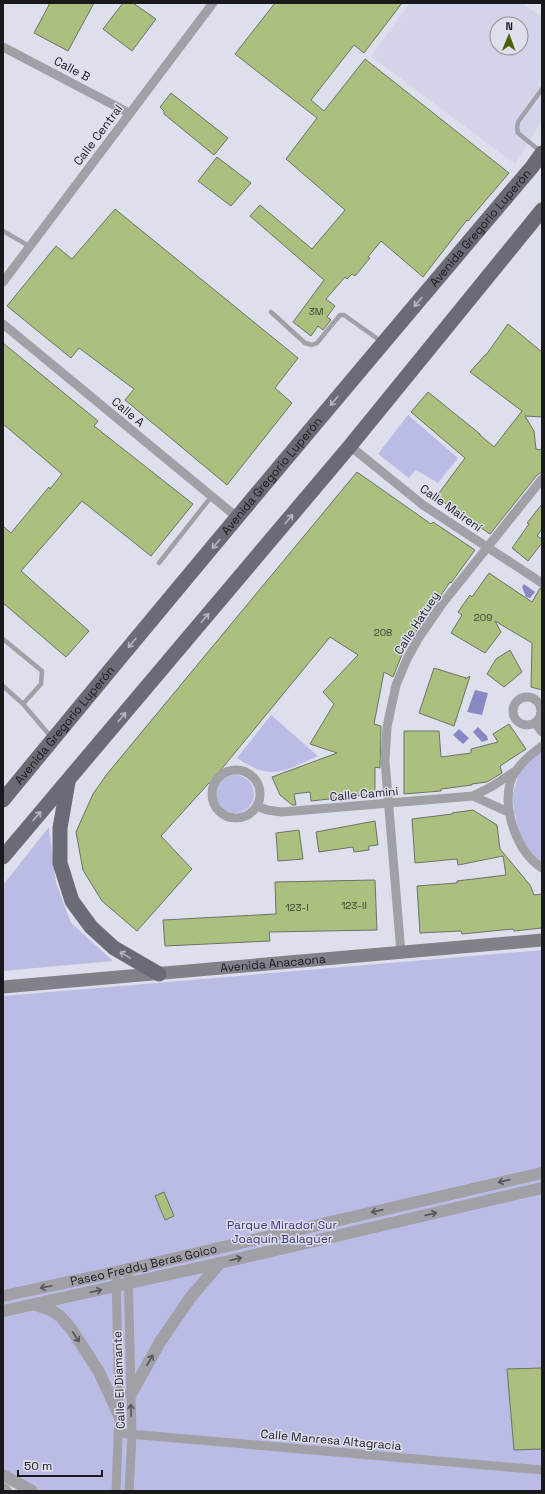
<svg xmlns="http://www.w3.org/2000/svg" width="545" height="1494" viewBox="0 0 545 1494" font-family="'Space Grotesk',sans-serif">
<rect width="100%" height="100%" fill="#dedfec"/>
<!-- built -->
<path fill="#d3d4e9" fill-rule="evenodd" d="M410,3h112l20,14v103l-27,44 -144,-108zM497,24h24v24h-24z"/>
<!-- green -->
<path fill="#bbbce5" d="M408,415l50,43 -20,25 -22,-13 -7,8 -31,-24z
M271,715l47,41c-35,15 -46,26 -81,2z
M542,749v115l-8,-8 -15,-20 -7,-39 8,-27z
M216 794a19 19 0 1 1 38 0a19 19 0 1 1-38 0Z
M49,827l7,56 15,40 42,38 -110,10v-86z
M542,950v541h-501l-38,-22v-473z"/>
<!-- water -->
<path fill="#8888c4" d="M524,584l11,8 -5,6 -4,-1 -4,-10z
M475,690l13,3 -6,22 -15,-3z
M478,727l9,9 1,4 -6,2 -9,-10z
M459,729l10,9 -6,6 -10,-9z"/>
<!-- building -->
<path fill="#abbf7f" stroke="#6e7266" d="M50,3h44l-26,48 -34,-18z
M123,3h10l23,16 -24,32 -29,-22z
M275,3h127l-38,50 -10,-8 -43,55 13,11 41,-52 144,114 -41,48 -1,-1 -44,57 -42,-36 -13,16 2,1 -15,18 -3,-2 -5,5 -2,-2 -19,22 9,7 -8,11 4,3 -8,10 -5,-4 -7,10 -18,-14 31,-42 -74,-64 10,-11 52,44 33,-39 -59,-51 31,-41 -82,-64z
M171,93l57,45 -14,17 -50,-41v-3l-4,-4z
M217,157l34,26 -20,23 -33,-25z
M115,209l183,149 -23,30 17,15 -65,82 -102,-85 9,-11 -55,-41 -8,10 -64,-52 49,-60 16,13z
M508,324l34,28v65l-17,-1 9,15 2,18 6,1v22l-5,3 -47,59 -54,-37 29,-39 -54,-46 17,-20 52,42v1l14,12 28,-36 -52,-39 15,-17h1z
M3,343l95,78 -4,5 99,78 -42,52 -69,-55 -61,70 68,60 -23,26 -63,-54v-77l8,7 38,-46 1,2 12,-15 -59,-50z
M357,472l74,52 2,-2 42,28 -24,33 -1,-1 -37,54 -12,21 -8,20 -9,-5 -10,52 7,2 -1,42 -5,-1v27l-64,7 -1,-9 -16,2 2,11h-4l-12,-10 -8,-18 65,-24 -27,-9 24,-40 -11,-12 35,-37 -28,-18 -120,146h-1l-48,53 31,33 -55,62 -35,-30 -19,-31 -7,-38 17,-38 14,-20z
M542,504v25l-5,7 5,3v4l-14,18 -16,-13 17,-24 -2,-1z
M489,573l43,29 8,-14 2,1v101l-11,-3 1,-44 -37,-22 6,11 -16,21 -34,-20 11,-18 -4,-3 12,-17 2,2z
M510,650l12,22 -18,15 -17,-13 9,-15z
M434,668l32,10 -1,1 5,-3 -16,50 -35,-13z
M509,724l17,25 -26,17 2,7 -15,9 -15,2v1l-31,4v2l-37,3v-63h35l2,26 30,-4v-4l27,-7 -5,-8z
M473,810l24,15 3,24 30,36 4,10 8,-1v34l-28,3 -1,-2 -51,5 -1,-3 -41,2 -3,-47 40,-3v-2l49,-6 -3,-19 -45,9 -1,-6 -42,4 -3,-44 40,-5v-1z
M375,821l3,24 -9,1v4l-15,2 -1,-5 -34,5 -3,-20z
M299,830l4,29 -25,2 -2,-28z
M375,880l2,50 -108,2 1,9 -105,5 -2,-26 113,-6 -1,-32z
M164,1192l10,24 -9,4 -10,-24z
M542,1368v81l-28,1 -7,-81z"/>
<g fill="none" stroke-linecap="round" stroke-linejoin="round">
<!-- service -->
<path stroke="#a0a0a6" stroke-width="4.5" d="M540,151l-22,-18 -1,-5 1,-6 24,-33
M3,231l26,15
M271,312l34,31 7,2 5,-2 23,-28h4l38,27
M159,563l52,-66
M3,639l39,32 -1,13 -18,20
M3,686l20,18 29,34"/>
<!-- minor -->
<path stroke="#a0a0a6" stroke-width="9" d="M3,47l126,66
M3,282l210,-279
M3,324l235,194
M350,446l73,59 119,78
M513 711a14 14 0 1 1 28 0a14 14 0 1 1-28 0Z
M535,723l7,9
M542,746c-12,9 -27,21 -32,37 -7,28 7,69 32,85
M212 794a24 24 0 1 1 48 0a24 24 0 1 1-48 0Z
M473,796l37,17
M257,806l10,4 15,2 191,-16 18,-9 26,-17
M401,953l-16,-192 2,-34 9,-42 11,-26 11,-20 24,-35 100,-125
M128,1268l4,167 -3,56
M118,1433l424,37
M116,1491l3,-76 -3,-143"/>
<!-- tertiary -->
<g stroke="#a0a0a6" stroke-width="12">
<path id="s1" d="M3,1296l113,-24 426,-99"/>
<path d="M36,1305l15,5 10,7 11,13 27,42 20,43"/>
<path d="M3,1311l217,-48 322,-75"/>
<path d="M131,1394l29,-52 30,-44 30,-35"/>
<path d="M3,1475l29,16"/>
<path d="M3,1489l3,2"/>
</g>
<!-- secondary -->
<path stroke="#808189" stroke-width="13" id="s2" d="M3,987l539,-47"/>
<!-- primary -->
<g stroke="#6a6b75" stroke-width="15">
<path d="M68,782l-8,46v35l12,38 19,26 23,21 45,26"/>
<path id="s3" d="M3,800c174,-212 351,-423 529,-633l10,-14"/>
<path d="M3,857l347,-411 192,-236"/>
</g>
</g>
<!-- one-way arrows -->
<defs><path id="oneway-shaft" d="M-6 0H5M1.5-3L5.5 0L1.5 3" fill="none" stroke-width="1.6" stroke-linecap="round" stroke-linejoin="round"/></defs>
<g stroke="#b5b6c2">
<use href="#oneway-shaft" transform="translate(418 302) rotate(130)"/>
<use href="#oneway-shaft" transform="translate(334 401) rotate(130)"/>
<use href="#oneway-shaft" transform="translate(289 519) rotate(-50)"/>
<use href="#oneway-shaft" transform="translate(216 544) rotate(130)"/>
<use href="#oneway-shaft" transform="translate(205 618) rotate(-50)"/>
<use href="#oneway-shaft" transform="translate(132 643) rotate(130)"/>
<use href="#oneway-shaft" transform="translate(122 717) rotate(-50)"/>
<use href="#oneway-shaft" transform="translate(37 816) rotate(-49)"/>
<use href="#oneway-shaft" transform="translate(125 955) rotate(-149)"/>
</g>
<g stroke="#55555b">
<use href="#oneway-shaft" transform="translate(504 1181) rotate(167)"/>
<use href="#oneway-shaft" transform="translate(377 1211) rotate(167)"/>
<use href="#oneway-shaft" transform="translate(431 1214) rotate(-13)"/>
<use href="#oneway-shaft" transform="translate(236 1259) rotate(-13)"/>
<use href="#oneway-shaft" transform="translate(46 1287) rotate(168)"/>
<use href="#oneway-shaft" transform="translate(96 1291) rotate(-13)"/>
<use href="#oneway-shaft" transform="translate(76 1337) rotate(57)"/>
<use href="#oneway-shaft" transform="translate(150 1360) rotate(-61)"/>
<use href="#oneway-shaft" transform="translate(131 1410) rotate(-91)"/>
</g>
<g text-anchor="middle" stroke-width="3" stroke-linejoin="round" paint-order="stroke">
<!-- number labels -->
<g font-size="10" fill="#3d4236">
<text x="316" y="315">3M</text>
<text x="483" y="621">209</text>
<text x="383" y="636">208</text>
<text x="354" y="909">123-II</text>
<text x="297" y="911">123-I</text>
</g>
<!-- street labels -->
<g font-size="12" fill="#18181d" stroke="#dedfec">
<text transform="translate(72 69) rotate(28)" y="4">Calle B</text>
<text transform="translate(98 135) rotate(-53)" y="4">Calle Central</text>
<text dy="4" stroke="none"><textPath href="#s3" startOffset="745">Avenida Gregorio Luperón</textPath></text>
<text transform="translate(128 412) rotate(40)" y="4">Calle A</text>
<text dy="4" stroke="none"><textPath href="#s3" startOffset="421">Avenida Gregorio Luperón</textPath></text>
<text transform="translate(451 508) rotate(35)" y="4">Calle Mairení</text>
<text transform="translate(417 623) rotate(-57)" y="4">Calle Hatuey</text>
<text dy="4" stroke="none"><textPath href="#s3" startOffset="97">Avenida Gregorio Luperón</textPath></text>
<text transform="translate(364 794) rotate(-5)" y="4">Calle Camini</text>
<text dy="4" stroke="none"><textPath href="#s2" startOffset="271">Avenida Anacaona</textPath></text>
<text dy="4" stroke="none"><textPath href="#s1" startOffset="144">Paseo Freddy Beras Goico</textPath></text>
<text transform="translate(119 1380) rotate(-92)" y="4">Calle El Diamante</text>
<text transform="translate(331 1440) rotate(5)" y="4">Calle Manresa Altagracia</text>
</g>
<!-- park labels -->
<g font-size="12" fill="#3c357d" stroke="#dedfec">
<text x="282" y="1229">Parque Mirador Sur<tspan x="282" dy="14">Joaquín Balaguer</tspan></text>
</g>
</g>
<!-- border -->
<rect width="545" height="1494" fill="none" stroke="#18181d" stroke-width="8"/>
<!-- north arrow -->
<g transform="translate(509 36) rotate(1)"><circle r="19" fill="#dedfec" stroke="#8f8f99"/>
<path d="M0-3L7 15L0 10L-7 15Z" fill="#4c6008"/>
<text y="-6" font-size="11" font-weight="bold" text-anchor="middle" fill="#18181d">N</text>
</g>
<!-- scale -->
<path d="M18 1470v6h84v-6" fill="none" stroke="#18181d" stroke-width="2"/>
<text x="24" y="1470" font-size="12" fill="#18181d" stroke="#dedfec" stroke-width="3" paint-order="stroke">50 m</text>
</svg>
